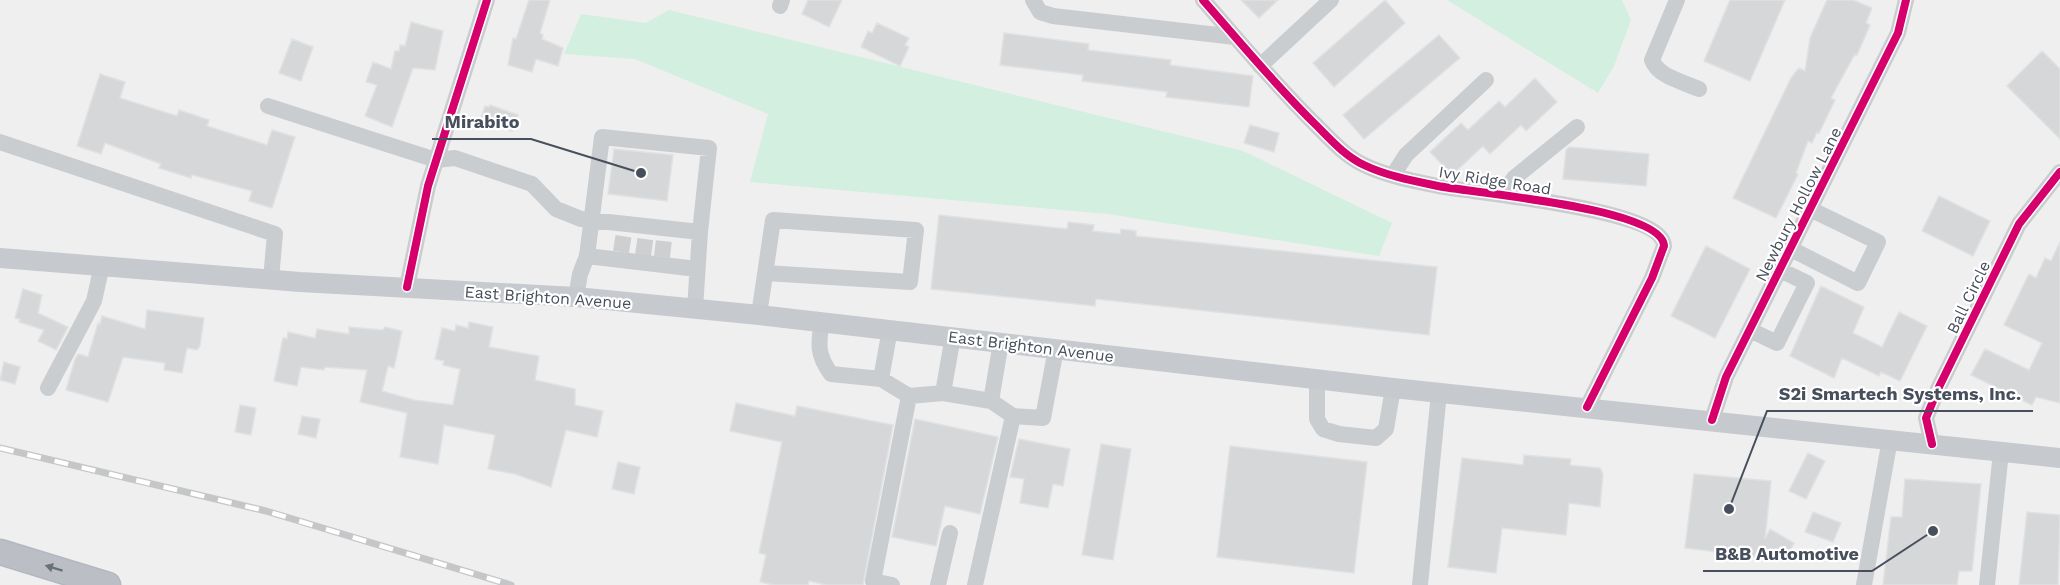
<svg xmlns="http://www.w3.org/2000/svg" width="2060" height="585" viewBox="0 0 2060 585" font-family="'Work Sans',sans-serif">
<rect width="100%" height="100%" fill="#efefef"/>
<!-- green -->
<path fill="#d2efe0" d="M1447,0h175l9,20 -17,46 -16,27z
M669,10l574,141 149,72 -13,33 -271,-42 -358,-32 18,-68 -133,-55 -71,-5 17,-40 65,9z"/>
<!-- building -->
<path fill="#d6d7d9" stroke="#e0e1e2" stroke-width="1.5" d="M529,0h21l-10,33 3,2 -1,4 21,9 -5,18 -22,-7 -4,13 -24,-7 5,-27 3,1z
M808,0h34l-13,27 -27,-13z
M1241,0h37l-19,18z
M1385,0l20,23 -71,64 -21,-24z
M1730,0h55l-35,81 -46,-20z
M1827,0h26l19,8 -6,15 4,2 -13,30 -2,-1 -24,44 4,2 -16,33 -2,-1 -5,11 -4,-2 -12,32 2,1 -22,44 -43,-20 58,-120 8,-10 6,3 5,-33z
M411,22l32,9 -8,39 -22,-2 -21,59 -27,-11 12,-31 -11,-3 7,-20 18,7 4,-18h4l1,-6 5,1z
M877,23l32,15 -4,7 4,2 -9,19 -39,-19 7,-16 4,2z
M1004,33l85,11 -1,6 83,10 -1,5 83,11 -4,31 -83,-10 1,-5 -85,-11 1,-6 -83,-10z
M1439,35l21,23 -96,81 -21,-24z
M292,39l21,8 -12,34 -22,-8z
M2042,51l18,18v70l-53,-53z
M100,74l25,8 -5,16 57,18 2,-6 30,10 -2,6 60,19 5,-15 23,7 -23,71 -23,-7 3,-10 -60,-16 -1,3 -32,-10 2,-4 -56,-21 -4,11 -24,-8z
M1535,78l22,24 -31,29 -5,-6 -31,29 -7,-8 -31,29 -22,-23 31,-29 7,7 31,-29 6,6z
M490,105l28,10 -6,16 -14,-5 -1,3 -17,-8 5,-15 4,1z
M1250,125l29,8 -5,19 -30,-9z
M1569,147l80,7 -3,32 -83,-7 3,-29z
M614,149l59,6 -6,46 -59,-7z
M1939,196l51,25 -17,35 -51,-25z
M939,215l128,14 1,-7 26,3 -1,6 27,3 1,-5 15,2v5l301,31 -8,68 -333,-36 -1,7 -164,-17z
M2060,242v161l-24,-6 -4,8 -61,-30 14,-26 44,21 13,-27 -38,-18 25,-51 7,4 9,-20 6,3z
M1706,246l44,23 -35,69 -44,-22z
M1821,286l43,21 -11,26 29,14 17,-35 28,14 -27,55 -19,-9 -2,4 -37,-18 -8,20 -44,-22z
M23,289l19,6 -4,18 30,14 -12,23 -18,-9 6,-11 -25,-8 1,-3 -5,-1z
M147,310l57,8 -4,28 -3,4 -10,-2 -5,25 -18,-3 1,-7 -42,-6 -15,45 -42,-12 9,-31 3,-5 10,3 10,-34 2,1 2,-8 43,13z
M469,322l24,5 -4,20 50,9 -4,24 40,9v16l28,6 -6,26 -31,-7 -15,57 -36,-13 -27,-5 7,-34 -51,-10 -6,39 -38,-7 7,-44 -47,-11 7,-32 -42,-3 -1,3 -23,-3 -4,19 -23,-5 9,-43 4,1 1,-7 27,6 2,-9 32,5v-7l34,3 2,-3 17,4 -8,37 -6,-2 -6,25 32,9 39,5 7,-36 -17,-4 1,-4 -9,-2 7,-31 13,3 1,-6 12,3z
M4,362l16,5 -5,17 -15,-4z
M736,403l59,13 2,-10 96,19 -30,160h-37l-17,-4 -1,4h-34l-14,-3 6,-27 -7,-2 23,-111 -52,-11z
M240,405l16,3 -5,27 -16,-3z
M302,416l18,3 -4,19 -18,-4z
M915,419l83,18 -18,77 -35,-8 -9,40 -44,-9z
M1019,439l51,10 -7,37 -10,-2 -5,24 -28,-5 4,-24 -14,-2z
M1101,444l30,5 -18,111 -31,-5z
M1230,446l137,16 -13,111 -137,-16z
M1808,453l17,8 -19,38 -17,-8z
M1524,455l47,4 -1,6 30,3 3,6 -3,33 -31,-4 -3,32 -64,-7 -6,45 -48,-6 14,-109 61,7z
M618,462l22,5 -6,27 -22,-5z
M1694,474l77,7 -6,58 5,-10 24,14 -6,11 -3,-1 -3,7 -20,-11 -2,8 -75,-9z
M1905,479l76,5 -9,87h-13l-2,14h-74l8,-68h11z
M1813,512l28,11 -8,19 -28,-10z
M2027,512l33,3 -2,70h-39z"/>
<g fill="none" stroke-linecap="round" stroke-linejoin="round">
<!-- minor-tunnel -->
<path stroke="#cdcfd1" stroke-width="16" stroke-dasharray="16 8" stroke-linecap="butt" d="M621,252l3,-19
M643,255l3,-20
M662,257l2,-18"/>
<!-- highway casing -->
<g stroke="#b3b7bf" stroke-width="27">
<path id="highway" d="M0,552l108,33"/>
</g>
<!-- minor -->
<path stroke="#cacdd0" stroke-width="16" d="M1033,0l7,12 13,4 182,21
M1203,0c37,42 73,86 113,125 15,15 29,31 48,40 23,11 50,16 74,21 34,7 225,22 226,60l-12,32 -65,129
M1677,0l-25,60c6,17 32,22 47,29
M780,6l2,-6
M1260,66l71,-66
M268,106l168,54 19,-2 77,26 24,25 25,10 119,13 -5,77
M0,142l275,92 -4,45
M1393,175l13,-20 80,-75
M1502,195l12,-17 63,-51
M1791,249l67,34 20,-41 -68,-33
M587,256l110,13
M407,287l21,-101 59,-186
M576,297l4,-23 7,-18 15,-119 107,11 -9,84
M759,315l14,-95 143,10 -6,52 -144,-9
M822,321c-4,23 -5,34 9,53l50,5
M890,329l-9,50 28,17
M1750,330l27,13 30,-60 -27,-13
M953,336l-10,57 48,8 10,-59
M1317,379v40l6,10 16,5 37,4 10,-9 7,-41
M48,388l46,-87 8,-36
M991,401l22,15 30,2 13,-69
M1712,420l14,-43 172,-344 8,-33
M1932,444l-6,-26 12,-29 81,-165 41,-52
M892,585l-19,-4 36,-185 34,-3
M938,585l12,-52
M975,585l38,-169
M1420,585l19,-192
M1864,585l26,-146
M1987,585l14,-133"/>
<!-- major -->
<path stroke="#c6c9cd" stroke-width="20" d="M0,258l300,24 276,15 183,18 634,73 667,70"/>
<!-- highway -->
<use href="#highway" stroke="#bbbfc5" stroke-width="24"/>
<!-- rail casing -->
<g stroke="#c4c6c8" stroke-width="7">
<path id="rail" d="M0,448l266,63 245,74"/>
</g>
<!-- rail -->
<use href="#rail" stroke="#fff" stroke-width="4.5" stroke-dasharray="14" stroke-linecap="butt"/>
<!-- cycleway casing -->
<g stroke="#fff" stroke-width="11">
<path id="cycleway" d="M1203,0c37,42 73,86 113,125 15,15 29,31 48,40 23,11 50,16 74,21 34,7 225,22 226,60l-12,32 -65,129
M407,287l21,-101 59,-186
M1712,420l14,-43 172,-344 8,-33
M1932,444l-6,-26 12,-29 81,-165 41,-52"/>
</g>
<!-- cycleway -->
<use href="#cycleway" stroke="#d6006c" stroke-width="8"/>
</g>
<!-- one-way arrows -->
<defs><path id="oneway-solid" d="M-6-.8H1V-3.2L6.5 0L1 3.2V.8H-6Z" transform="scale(1.5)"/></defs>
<use fill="#69717b" href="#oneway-solid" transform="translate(54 568) rotate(-163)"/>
<g text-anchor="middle" stroke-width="4.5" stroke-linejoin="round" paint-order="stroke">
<!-- street labels -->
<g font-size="16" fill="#464f5b" stroke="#fff">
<text transform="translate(1495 180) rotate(9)" y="6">Ivy Ridge Road</text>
<text transform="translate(1798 204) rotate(-63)" y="6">Newbury Hollow Lane</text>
<text transform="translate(548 297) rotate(4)" y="6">East Brighton Avenue</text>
<text transform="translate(1968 297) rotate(-64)" y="6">Ball Circle</text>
<text transform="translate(1031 346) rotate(7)" y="6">East Brighton Avenue</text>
</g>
</g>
<!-- callouts -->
<path fill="none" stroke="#464f5b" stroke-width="2" d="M641 173L531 139H432M1729 509L1767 411H2033M1933 531L1872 571H1703"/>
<g fill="#464f5b" stroke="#fff" stroke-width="2">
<circle cx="641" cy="173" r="6"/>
<circle cx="1729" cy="509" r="6"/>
<circle cx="1933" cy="531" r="6"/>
</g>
<g font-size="18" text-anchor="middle" font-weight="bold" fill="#464f5b" stroke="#fff" stroke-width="4.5" stroke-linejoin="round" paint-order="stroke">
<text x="482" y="128">Mirabito</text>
<text x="1900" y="400">S2i Smartech Systems, Inc.</text>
<text x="1787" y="560">B&amp;B Automotive</text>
</g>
</svg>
